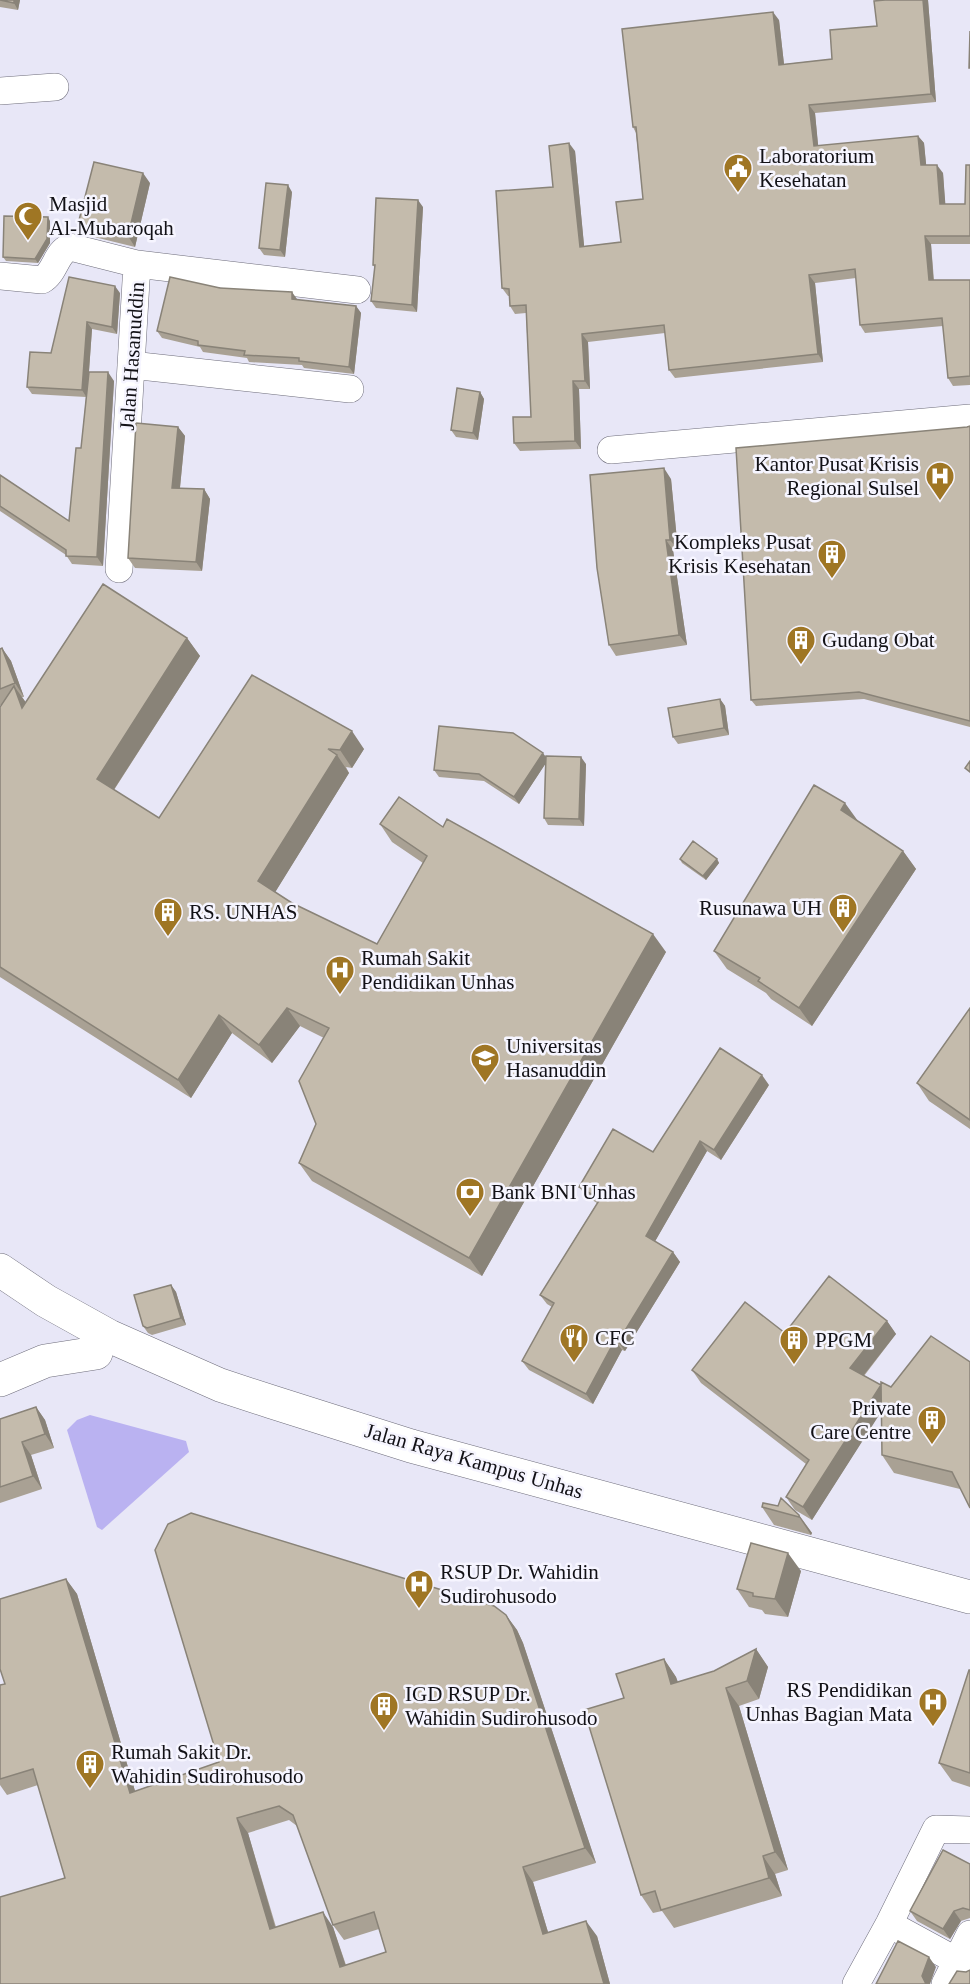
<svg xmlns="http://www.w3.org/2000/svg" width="970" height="1984" viewBox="0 0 970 1984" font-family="'Times New Roman',serif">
<rect width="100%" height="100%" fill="#e8e7f7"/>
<!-- green -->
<path fill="#bab2f1" d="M90,1415l96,26 3,11 -87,78 -5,-3 -30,-97 10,-10z"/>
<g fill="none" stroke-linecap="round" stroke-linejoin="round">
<!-- minor casing -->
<g stroke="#6e6d7b" stroke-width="28">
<path id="minor" d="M0,91l55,-4
M137,264l220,26
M0,276l42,4c13,-7 14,-28 28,-33l67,17 -18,305
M131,365l219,24
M611,450l359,-32
M889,1924l68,37 13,5
M856,1984l33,-60 47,-95 34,1
M945,1984l25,-50"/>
</g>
<!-- tertiary casing -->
<g stroke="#6e6d7b" stroke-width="34">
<path id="tertiary" d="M0,1270l46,31 63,35 111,49 52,17 139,44 559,151
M0,1380l45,-19 51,-8"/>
</g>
<!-- minor -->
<use href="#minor" stroke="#fff" stroke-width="27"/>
<!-- tertiary -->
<use href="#tertiary" stroke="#fff" stroke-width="33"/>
</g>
<!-- wall -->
<path fill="#a9a194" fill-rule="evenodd" d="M0,0h20l-2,10 -18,-3z
M877,0h51l8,102 -121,11 3,33 100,-10 6,7 2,22 17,8 2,31h20l5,-39v79h-39l3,36h36v105l-17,1 -5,-8 -5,-52 -78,7 -5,-8 -4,-47 -41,5 8,79 -148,16 -6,-8 -4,-37 -77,9 2,47h-11l2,60 -61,2 -6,-8 17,-26 -5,-104 -11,1 -5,-8 -1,-10h-1l-6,-8 51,-101 22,-36 9,95 37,-4 22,-43 -7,-66 -3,-6 146,-107 5,44 48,-5 45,-33z
M150,183l-15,64 -49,-12 -8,-11z
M292,192l-7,65 -21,-2 -5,-7z
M423,207l-6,105 -41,-4 -5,-7 4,-33 -2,-3z
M50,221v22l-12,20 -32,-2 -3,-4z
M220,288l77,11v1l59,6 5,7 -7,61 -50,-6 -2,-3 -53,-3 -2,-4 -44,-6 -3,-5 -38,-9 -5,-7z
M120,293l-3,41 -25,-5 -3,43 25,9 -11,185 -31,-2 -6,-9 -66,-44v-36l69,46 12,-73 5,-51 -54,-3 -5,-7 24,-34z
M480,392l4,7 -6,41 -22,-3 -5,-7z
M970,426v301l-106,-28 -108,7 -5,-6 216,-273z
M178,427l7,9 -5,52 24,1 6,10 -8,72 -67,-3 -7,-10z
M671,479l7,71h-5l14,95 -71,11 -7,-11z
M187,638l13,18 -86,134 45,28 93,-143 112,74 -12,19 -6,-1 3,6 -74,119 17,11 85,41 46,-81 -31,-21 -12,-18 63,3 223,125 -184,324 -170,-95 -13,-18 17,-39 8,-86 -24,-12 -28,37 -40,-30 -41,65 -191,-121v-270l2,-2h-2v-56l2,-1 9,13 13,36h-2l4,6z
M720,699l5,7 4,29 -51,9 -5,-7z
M546,756l40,8 -2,62 -36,-1 -4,-7 1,-54 -26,40 -35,-23 -45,-4 -5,-7z
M858,821l45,30 13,18 -104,157 -41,-27 -5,-6 -39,-24 -13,-18z
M680,859h37l2,4 -13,17 -24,-17z
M970,1008v121l-41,-28 -12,-18z
M769,1085l-48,75 -14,-9 -52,90 18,11 7,10 -55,89 -3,-1 -29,54 -64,-34 -7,-9 30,-54 -5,-3 -7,-9 57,-92 -11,-7 -7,-9 74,-35z
M171,1285l5,7 10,33 -34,10 -4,-2 -5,-7z
M887,1321l9,13 -32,42 17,9 10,2 40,-51 29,153 -66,-16 -12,-18 -1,-44 -69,109 -17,-10 -9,-13 20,-33 -105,-81 -9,-13z
M36,1407l9,13 9,28 -23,7 11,34 -42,14v-84z
M778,1506l21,9 13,18 -1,2 -37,-10 -12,-18z
M801,1571l-13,46 -23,-3 -3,-4 -13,-3 -12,-18z
M66,1579l11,15 58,197 84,-29 287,-147 11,15 6,13 73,220 -63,19 15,50 49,4 13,48h-610l65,-106 -27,-93 -31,10 -7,-10v-100l5,-1zM289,1820l8,6 36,99 11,15 35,-11 7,23 -40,13 -13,-38h-57l-28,-94z
M756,1649l12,18 -9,32 -20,7 49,164 -13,4 7,22 -108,32 -12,-17 -9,2 -12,-18 -17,-197 40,-39 12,18 2,5 36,-11z
M970,1670v117l-18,-6 -13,-18z
M970,1864v54l-9,3 -11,18 -33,-18 -7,-10z"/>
<!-- shaded-wall -->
<path fill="#898378" d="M14,0h6l-2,10 -4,-7z
M923,0h5l8,102 -5,-8z
M773,12l6,8 6,53 -6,-8z
M809,105l6,8 4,41 -5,-8z
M918,136l6,7 3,30 -6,-8z
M569,143l6,8 10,104 -5,-8z
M937,165l6,8 3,39 -6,-8z
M143,173l7,10 -15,64 -7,-11z
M288,185l4,7 -7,65 -5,-7z
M418,200l5,7 -6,105 -5,-7z
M48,217l2,4v22l-12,20 -3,-4z
M925,236l6,8 3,44 -5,-8z
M809,275l6,8 8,79 -5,-8z
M115,286l5,7 -3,41 -5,-7z
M292,292l5,7v7l-5,-7z
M356,306l5,7 -7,61 -5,-7z
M87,322l5,7 -5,69 -5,-8z
M582,334l6,8 2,47 -5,-8z
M108,372l6,9 -11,185 -6,-9z
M573,381l6,8 2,60 -6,-8z
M480,392l4,7 -6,41 -5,-7z
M178,427l7,9 -6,61 -7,-9z
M664,468l7,11 7,71 -8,-10z
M204,489l6,10 -8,72 -6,-9z
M666,540l7,10 14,95 -8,-10z
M187,638l13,18 -91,141 -12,-18z
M2,648l9,13 13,36 -9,-14z
M14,686l13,18 -5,4z
M720,699l5,7 4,29 -5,-7z
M352,731l12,18 -12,19 -12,-18z
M543,753l5,7 -29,44 -5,-7z
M337,755l12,18 -78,126 -13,-18z
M581,757l5,7 -2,62 -5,-7z
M845,803l13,18 -17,-11z
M903,851l13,18 -104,157 -13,-18z
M717,859l2,4 -13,17 -3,-4z
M653,934l13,18 -184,324 -13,-18z
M287,1008l13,18 -28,37 -13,-18z
M219,1015l13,18 -41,65 -13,-18z
M762,1075l7,10 -48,75 -7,-10z
M700,1141l7,10 -54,94 -7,-9z
M673,1252l7,10 -55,89 -7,-9z
M171,1285l5,7 10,33 -5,-7z
M887,1321l9,13 -37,47 -9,-13z
M615,1340l7,10 -29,54 -7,-10z
M881,1385l9,13 -78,122 -9,-13z
M36,1407l9,13 9,28 -9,-14z
M22,1442l9,13 11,34 -9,-13z
M799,1515l13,18 -1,2 -12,-18z
M788,1553l13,18 -13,46 -13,-18z
M66,1579l11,15 63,214 -10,-15z
M506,1615l11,15 6,13 73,220 -11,-15z
M756,1649l12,18 -9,32 -12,-18z
M664,1659l12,18 8,25 -13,-18z
M726,1688l13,18 49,164 -13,-18z
M237,1818l11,15 32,111 -10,-15z
M763,1856l12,18 7,22 -13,-18z
M523,1867l10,15 20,67 -10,-15z
M954,1911l7,10 -11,18 -7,-10z
M323,1912l10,15 18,55 -11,-15z
M586,1921l11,15 13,48h-6z
M929,1957l7,10 -6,17h-4l-4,-8z"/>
<!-- building -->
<path fill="#c4bbac" stroke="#898378" stroke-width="1.5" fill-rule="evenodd" d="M0,0h14v3z
M885,0h38l8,94 -122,11 5,41 104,-10 3,29h16l3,39h25l1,-39h4v71h-45l4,44h41v96l-22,2 -6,-60 -82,7 -5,-56 -46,6 9,79 -149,16 -5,-45 -82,9 3,47h-12l2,60 -61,2 -1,-26h18l-5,-112 -16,1 -1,-17 -7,-1 -6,-97 57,-4 -4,-41 20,-3 11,104 41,-5 -5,-40 27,-3 -7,-72h-3l-11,-98 151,-17 6,53 53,-6 -2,-29 47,-4 -3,-25z
M970,31v37h-1z
M94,162l49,11 -15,63 -50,-12z
M266,183l22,2 -8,65 -21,-2z
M376,198l42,2 -6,105 -41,-4 4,-36h-2z
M4,216l44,1 -1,22 -12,20 -32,-2z
M69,277l46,9 -3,41 -25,-5 -5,68 -55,-3 3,-35 21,1z
M170,277l50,11 72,4v7l64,7 -7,61 -50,-6v-3l-55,-3 1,-4 -47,-6v-4l-41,-10z
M89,372h19l-11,185 -31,-1v-6l-66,-44v-31l69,46 7,-73h5z
M457,388l23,4 -7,41 -22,-3z
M136,423l42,4 -6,61 32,1 -8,73 -68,-4z
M970,426v295l-111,-29 -108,8 -15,-252 231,-21z
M664,468l6,72h-4l13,95 -70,10 -12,-77 -7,-93z
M103,584l84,54 -90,141 62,39 93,-143 100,56 -12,19 -12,-1 9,6 -79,126 34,22 85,41 50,-88 -47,-32 19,-27 44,30 4,-8 206,115 -184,324 -170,-95 17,-39 -17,-43 30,-53 -42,-20 -28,37 -40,-30 -41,65 -178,-113v-260l14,-21 8,22z
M2,648l13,35 -15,6v-40z
M720,699l4,29 -51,9 -5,-29z
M439,726l74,7 30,20 -29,44 -35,-23 -45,-4z
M546,756l35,1 -2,62 -35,-1z
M970,761v11l-5,-4z
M814,785l31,18 -4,7 62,41 -104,157 -41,-27 2,-3 -46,-27z
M693,841l24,18 -14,17 -23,-17z
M970,1008v112l-53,-37z
M720,1048l42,27 -48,75 -14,-9 -54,95 27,16 -55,90 -3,-2 -29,54 -64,-33 32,-58 -14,-8 60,-96 -21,-12 34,-58 40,23z
M829,1276l58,45 -37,47 31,17 -78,122 -17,-10 23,-37 -117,-90 53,-68 40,31z
M171,1285l10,33 -34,10 -4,-2 -9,-31z
M931,1336l39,26v146l-18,-36 -70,-17 -1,-73 10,5z
M36,1407l9,27 -23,8 11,34 -33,11v-68z
M781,1498l18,17v2l-37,-10 1,-4 15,3z
M191,1513l303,93 12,9 7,13 72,220 -62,19 20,67 43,-13 18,63h-604v-87l65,-19 -32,-109 -33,10v-94l5,-1 -5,-15v-70l66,-20 64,214 89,-31 -64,-212 13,-26zM279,1806l14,9 40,110 41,-13 12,40 -46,15 -17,-55 -53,17 -33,-111z
M751,1543l37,10 -13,46 -22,-3v-3l-16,-4z
M756,1649l-9,32 -21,7 49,164 -12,4 6,22 -108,32 -6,-19 -14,4 -57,-185 40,-12 -8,-24 48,-15 7,25 43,-13z
M969,1670h1v103l-31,-10z
M943,1850l27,14v46l-7,-2 -9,3 -11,18 -33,-18z
M898,1941l31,16 -7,19 4,8h-50z
M970,1970v14h-21l8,-13 9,1z"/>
<!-- icons -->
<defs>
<g id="civic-pin" transform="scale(1.5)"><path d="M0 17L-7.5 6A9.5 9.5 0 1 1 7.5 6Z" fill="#9f7624" stroke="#f6f5ff"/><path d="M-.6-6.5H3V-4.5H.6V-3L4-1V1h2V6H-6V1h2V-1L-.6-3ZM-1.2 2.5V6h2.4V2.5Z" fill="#fff"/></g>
<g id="mosque-pin" transform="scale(1.5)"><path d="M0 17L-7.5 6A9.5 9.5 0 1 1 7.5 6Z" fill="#9f7624" stroke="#f6f5ff"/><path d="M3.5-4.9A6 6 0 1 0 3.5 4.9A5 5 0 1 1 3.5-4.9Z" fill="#fff"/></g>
<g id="hospital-pin" transform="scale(1.5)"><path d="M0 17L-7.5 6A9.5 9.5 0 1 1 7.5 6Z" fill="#9f7624" stroke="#f6f5ff"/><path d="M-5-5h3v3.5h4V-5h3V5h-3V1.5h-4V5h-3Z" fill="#fff"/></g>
<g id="building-pin" transform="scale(1.5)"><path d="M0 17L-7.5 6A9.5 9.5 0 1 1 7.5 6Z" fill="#9f7624" stroke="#f6f5ff"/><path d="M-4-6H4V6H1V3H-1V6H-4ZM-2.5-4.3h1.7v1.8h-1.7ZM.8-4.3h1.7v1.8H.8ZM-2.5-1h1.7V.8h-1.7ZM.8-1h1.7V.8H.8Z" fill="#fff"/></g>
<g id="university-pin" transform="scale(1.5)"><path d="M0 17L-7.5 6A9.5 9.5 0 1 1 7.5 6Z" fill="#9f7624" stroke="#f6f5ff"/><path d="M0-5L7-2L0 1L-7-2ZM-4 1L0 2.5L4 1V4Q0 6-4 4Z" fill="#fff"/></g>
<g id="bank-pin" transform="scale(1.5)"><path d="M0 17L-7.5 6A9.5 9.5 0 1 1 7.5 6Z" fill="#9f7624" stroke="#f6f5ff"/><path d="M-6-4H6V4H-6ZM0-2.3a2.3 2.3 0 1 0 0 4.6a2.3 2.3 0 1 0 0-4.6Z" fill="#fff"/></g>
<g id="restaurant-pin" transform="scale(1.5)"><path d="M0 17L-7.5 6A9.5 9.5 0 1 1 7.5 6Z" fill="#9f7624" stroke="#f6f5ff"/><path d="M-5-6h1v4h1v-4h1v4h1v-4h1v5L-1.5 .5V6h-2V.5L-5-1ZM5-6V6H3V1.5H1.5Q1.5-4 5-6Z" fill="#fff"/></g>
</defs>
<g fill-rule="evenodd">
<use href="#civic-pin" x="738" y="168"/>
<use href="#mosque-pin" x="28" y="216"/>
<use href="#hospital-pin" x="940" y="476"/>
<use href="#building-pin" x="832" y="554"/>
<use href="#building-pin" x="801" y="640"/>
<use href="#building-pin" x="843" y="908"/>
<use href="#building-pin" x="168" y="912"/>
<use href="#hospital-pin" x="340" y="970"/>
<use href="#university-pin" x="485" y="1058"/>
<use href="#bank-pin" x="470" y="1192"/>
<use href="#restaurant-pin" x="574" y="1338"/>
<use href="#building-pin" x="794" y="1340"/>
<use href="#building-pin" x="932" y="1420"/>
<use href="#hospital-pin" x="419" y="1584"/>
<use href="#hospital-pin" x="933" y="1702"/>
<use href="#building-pin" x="384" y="1706"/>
<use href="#building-pin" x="90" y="1764"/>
</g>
<g text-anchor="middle" stroke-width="5" stroke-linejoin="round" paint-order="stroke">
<!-- poi labels -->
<g font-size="21" fill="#121116" stroke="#f6f5ff" text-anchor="start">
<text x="759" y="163">Laboratorium<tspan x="759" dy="24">Kesehatan</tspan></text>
<text x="49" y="211">Masjid<tspan x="49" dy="24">Al-Mubaroqah</tspan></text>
<text x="919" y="471" text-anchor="end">Kantor Pusat Krisis<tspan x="919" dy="24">Regional Sulsel</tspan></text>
<text x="811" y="549" text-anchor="end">Kompleks Pusat<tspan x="811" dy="24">Krisis Kesehatan</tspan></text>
<text x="822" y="647">Gudang Obat</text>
<text x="822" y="915" text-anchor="end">Rusunawa UH</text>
<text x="189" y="919">RS. UNHAS</text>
<text x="361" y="965">Rumah Sakit<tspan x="361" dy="24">Pendidikan Unhas</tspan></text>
<text x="506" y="1053">Universitas<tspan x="506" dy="24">Hasanuddin</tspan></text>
<text x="491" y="1199">Bank BNI Unhas</text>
<text x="595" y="1345">CFC</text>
<text x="815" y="1347">PPGM</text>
<text x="911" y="1415" text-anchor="end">Private<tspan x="911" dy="24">Care Centre</tspan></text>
<text x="440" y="1579">RSUP Dr. Wahidin<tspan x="440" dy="24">Sudirohusodo</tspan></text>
<text x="912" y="1697" text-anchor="end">RS Pendidikan<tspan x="912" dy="24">Unhas Bagian Mata</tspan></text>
<text x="405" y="1701">IGD RSUP Dr.<tspan x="405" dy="24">Wahidin Sudirohusodo</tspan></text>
<text x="111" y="1759">Rumah Sakit Dr.<tspan x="111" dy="24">Wahidin Sudirohusodo</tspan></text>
</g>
<!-- street labels -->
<g font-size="21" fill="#121116" stroke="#f6f5ff">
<text transform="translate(132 356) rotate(-86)" y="7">Jalan Hasanuddin</text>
<text transform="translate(474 1461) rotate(16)" y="7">Jalan Raya Kampus Unhas</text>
</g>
</g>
</svg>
